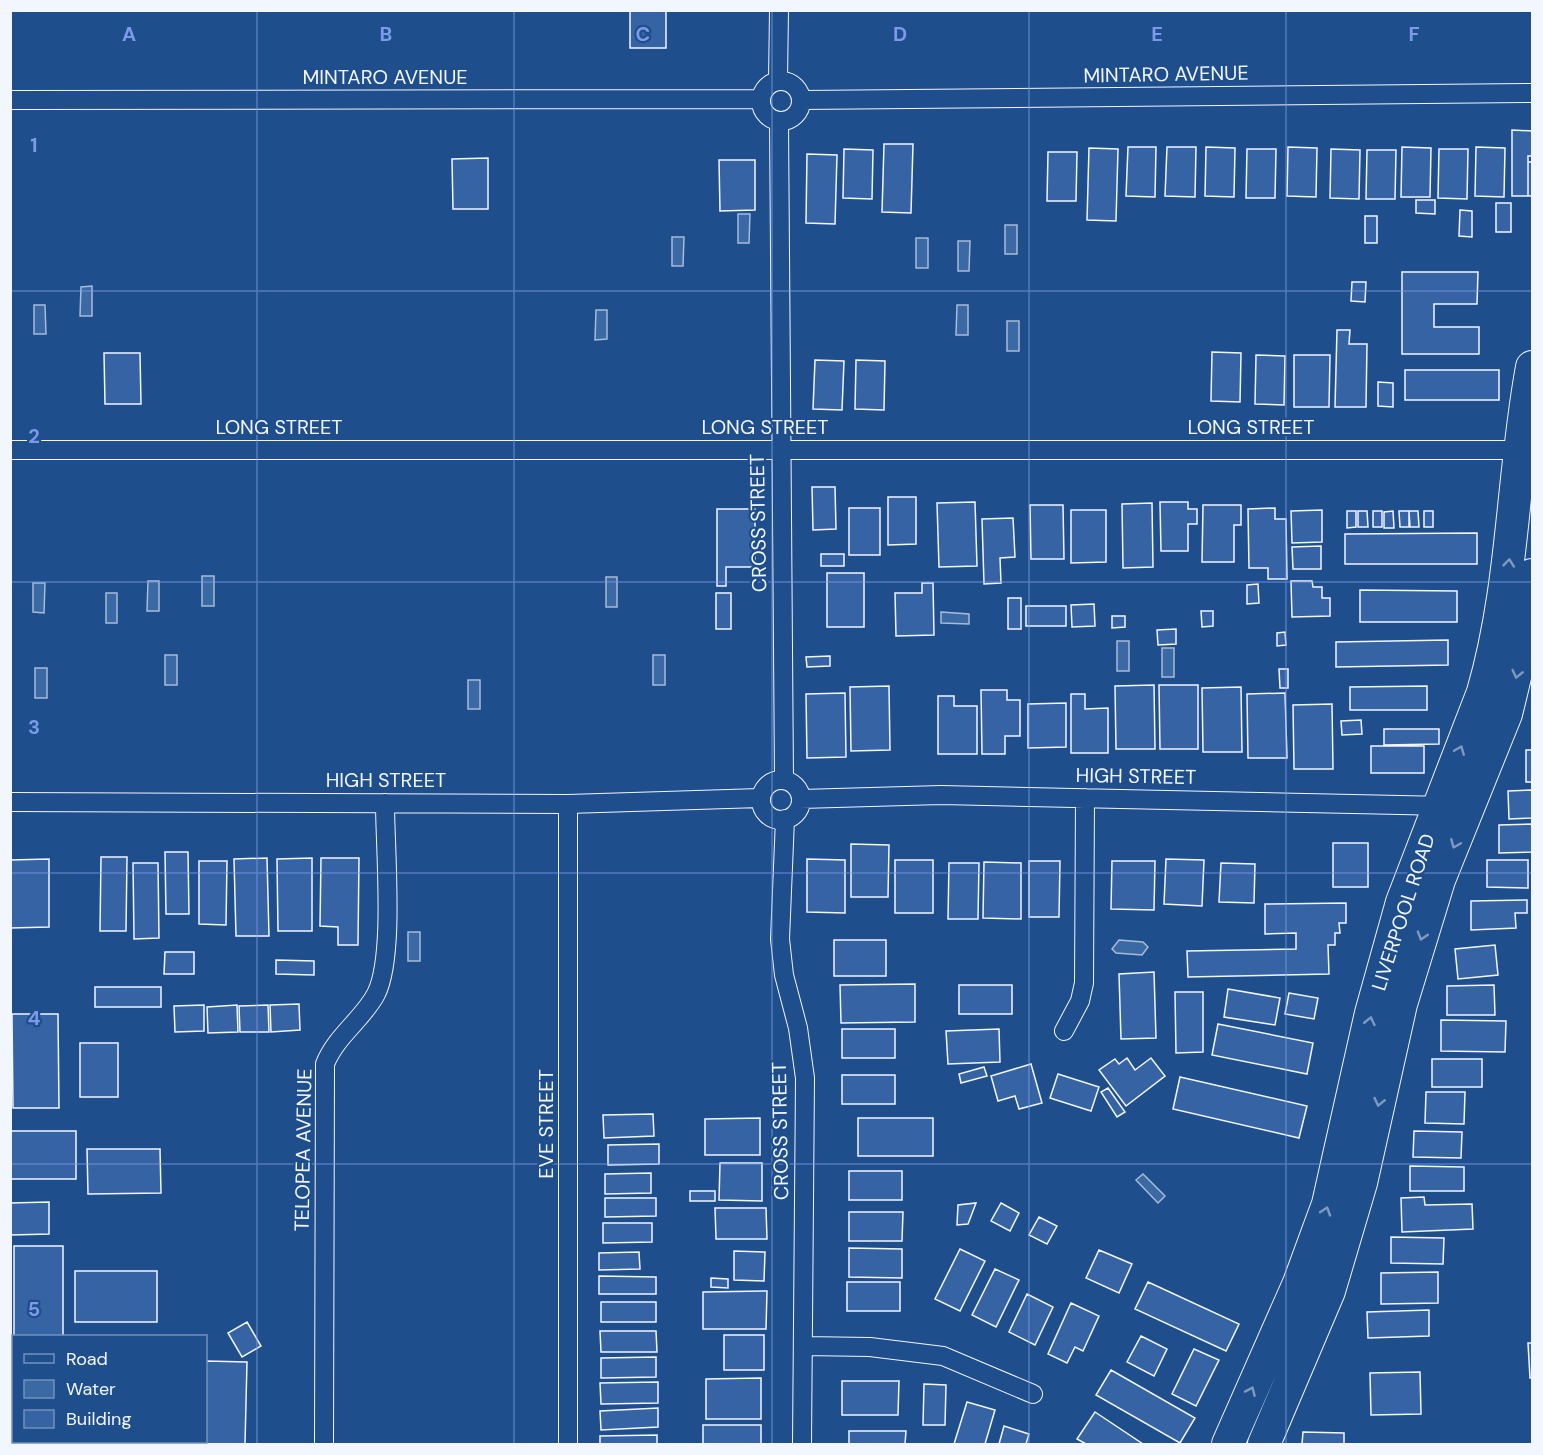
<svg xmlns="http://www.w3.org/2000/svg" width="1543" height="1455" viewBox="0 0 1543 1455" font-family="'DM Sans',sans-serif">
<rect width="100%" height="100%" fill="#1f4e8c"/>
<!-- water -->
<path fill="#3b69a3" stroke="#a8bbd7" stroke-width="1.5" d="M738,214h12l-1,29h-11z
M1005,225h12v29h-12z
M672,237h12l-1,29h-11z
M916,238h12v30h-12z
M958,241h12l-1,30h-11z
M92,286v30h-12l1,-29z
M34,305h11l1,29h-12z
M957,305h11v30h-12z
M596,310h11v29l-12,1z
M1007,321h12v30h-12z
M202,576h12v30h-12z
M606,577h11v30h-11z
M148,581h11v30h-12z
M33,583h12l-1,30 -11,-1z
M106,593h11v30h-11z
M941,612l28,2v10l-28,-1z
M1117,641h12v30h-12z
M1162,648h12v29h-12z
M165,655h12v30h-12z
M653,655h12v30h-12z
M35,668h12v30h-12z
M468,680h12v29h-12z
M408,932h12v29h-12z
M1119,940l24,2 5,5 -6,8 -26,-2 -4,-4z
M1143,1174l22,22 -7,7 -22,-23z"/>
<!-- building -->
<path fill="#3563a3" stroke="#f2f6ff" stroke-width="1.5" d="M630,10h36v38h-36z
M1512,130l20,1v25h-4v40h-16z
M884,144h29l-2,69 -29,-1z
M1128,147h28l-1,50 -29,-1z
M1167,147h29l-1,50 -30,-1z
M1206,147l29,1 -1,49 -29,-1z
M1288,147l29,1 -1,49 -29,-1z
M1402,147l29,1 -1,49h-29z
M1476,147l29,1 -1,49 -29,-1z
M1089,148l29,1 -2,72 -29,-1z
M844,149l29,1 -1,49 -29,-1z
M1247,149h29l-1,49h-29z
M1331,149l29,1 -1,49 -29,-1z
M1439,149h29l-1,50 -29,-1z
M1367,150h29l-1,49h-29z
M1048,152h29l-1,49h-29z
M807,154l30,1 -2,69 -29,-1z
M488,158v51h-35l-1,-50z
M719,160h36v50l-35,1z
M1528,162h4v34h-4z
M1416,200h19v14l-19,-1z
M1496,203h15v29h-15z
M1460,210l12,1v26l-13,-1z
M1365,216h12v27h-12z
M1402,272h76l-1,32h-43v23h45v27h-77z
M1352,282h14l-1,20 -14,-1z
M1337,330h13l-1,14h18l-1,63h-31z
M1212,352l29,1 -1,49 -29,-1z
M104,353h36l1,51h-36z
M1256,355l29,1 -1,49 -29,-1z
M1294,355h36l-1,52h-35z
M815,360l29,1 -2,49 -29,-1z
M856,360l29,1 -1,49 -29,-1z
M1405,370h94v30h-94z
M1378,382l15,1v24l-15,-1z
M812,487h23l1,42 -23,1z
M888,497h28v47l-28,1z
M975,502l2,64 -38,1 -2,-64z
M1160,502h28v7h9v15h-9v27h-27z
M1152,503l1,64 -30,1 -1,-64z
M1030,505h33l1,54h-33z
M1203,505h38v20h-7v37h-32z
M849,508h31v47h-31z
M1275,508v11h11l1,60h-19v-11h-19l-1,-59z
M717,509h38v58h-29v19h-9z
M1071,510h35v52l-35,1z
M1322,510v32l-30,1 -1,-32z
M1347,511h9v16l-9,1z
M1358,511h9l1,16h-10z
M1373,511h9v16h-9z
M1393,511l1,17h-10v-16z
M1399,511h10v16h-9z
M1409,511h9l1,16h-9z
M1424,511h9v16h-9z
M1013,518l2,39 -15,1 1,25 -17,1 -2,-65z
M1477,533v31h-132v-30z
M1321,546v23h-28l-1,-22z
M821,554h23v12h-23z
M827,573h37v54h-37z
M1291,581h21l1,6h9v11h8v18l-38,1z
M922,583h11l1,52 -38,1 -1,-43h27z
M1258,584l1,19 -12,1v-19z
M1360,590l97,1v31h-97z
M716,593h15v36h-15z
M1008,598h13v31h-13z
M1094,604l1,22 -23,1 -1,-22z
M1026,606h40v20h-40z
M1201,611h12v15l-11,1z
M1112,616h13v11l-13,1z
M1176,629v15l-18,1 -1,-15z
M1285,632l1,13 -9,1v-13z
M1448,640v25l-112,2v-25z
M830,656v10l-23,1 -1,-10z
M1279,669h9v19h-8z
M1154,685l1,64h-39l-1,-63z
M1159,685h39v64h-38z
M889,686l1,64 -39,1 -1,-64z
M1427,686v24h-77v-23z
M1241,687l1,65h-39l-1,-64z
M981,690h26v10h13v36h-15v18h-23z
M845,693l1,64 -39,1 -1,-64z
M1285,693l2,65h-39l-1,-64z
M1071,694h14v15l23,-1v45h-37z
M938,696h16v10h23v48h-39z
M1066,703v44l-38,1v-44z
M1332,704l1,65h-39l-1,-64z
M1361,720l1,14 -20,1 -1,-14z
M1384,729h55v15l-55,1z
M1371,746h53v27h-53z
M1526,750h6v32h-6z
M1532,790v28l-23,1 -1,-28z
M1532,824v28l-33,1v-28z
M1333,843h35v44h-35z
M851,844l38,1 -1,52h-37z
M165,852h23l1,62h-23z
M101,857h26l-1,74h-26z
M267,858l2,78h-33l-2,-77z
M312,858v73h-34l-1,-72z
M321,858h38l-1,87h-20v-18l-18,-1z
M49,859v68l-38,1 -1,-68z
M807,859l38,1v53l-38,-1z
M1166,859l38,1 -2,46 -38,-2z
M895,860h38v53h-38z
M1487,860h41v28l-41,-1z
M199,861h28l-1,64 -27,-1z
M1029,861h31l-1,56h-30z
M1112,861h43l-1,49 -43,-1z
M984,862l37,1v56l-38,-1z
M133,863h25l1,75 -25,1z
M949,863h30l-1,56h-30z
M1221,863l34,1 -1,39 -35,-1z
M1527,900v13h-12l1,15 -45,2v-29z
M1346,903v20h-7l1,10h-5v12h-7l1,29 -141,3 -1,-26 109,-2v-16l-31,1v-30z
M834,940h52v36h-52z
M1495,945l3,30 -40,4 -3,-30z
M165,952h29v22h-30z
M276,960l38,1v14l-38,-1z
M1154,972l2,66 -35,1 -2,-65z
M915,984v38l-74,1 -1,-38z
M959,985h53v29h-53z
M1494,985l1,30h-48v-29z
M95,987h66v20h-66z
M1228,989l52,9 -5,27 -51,-8z
M1175,992h28v60l-27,1z
M1289,993l29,5 -4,21 -29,-5z
M299,1004l1,26 -29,2 -1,-27z
M204,1005v26l-29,1 -1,-26z
M237,1005l1,27 -30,1 -1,-26z
M268,1005l1,27h-29l-1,-26z
M12,1014h46l1,94h-46z
M1441,1020l65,1 -1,31 -64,-1z
M1218,1024l95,19 -6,31 -95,-19z
M842,1029h53v29h-53z
M999,1029l1,33 -52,2 -2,-33z
M80,1043h38v54h-38z
M1127,1058l8,12 16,-12 14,18 -39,30 -27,-36 16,-11 4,5z
M1432,1059h50v28h-50z
M1031,1064l11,39 -23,6 -4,-13 -17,5 -7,-25z
M984,1067l3,9 -26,7 -2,-9z
M1058,1074l41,13 -8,24 -41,-13z
M842,1075h53v29h-53z
M1180,1077l127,29 -8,32 -126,-29z
M1108,1088l17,24 -8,5 -16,-25z
M1426,1092h39l-1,32 -39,-1z
M653,1114l1,22 -50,2 -1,-23z
M760,1118v37h-55v-36z
M858,1118h75v38h-75z
M10,1131h66v48h-66z
M1414,1131l48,1 -1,26 -48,-1z
M659,1144v20l-51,1v-20z
M87,1149h73l1,44 -73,1z
M720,1163h42v38l-43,-1z
M1410,1166l54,1v24h-54z
M849,1171h53v29h-53z
M651,1173v20l-46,1v-20z
M690,1191h25v10h-25z
M1424,1197l1,8 47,-1 1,25 -71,3 -1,-34z
M605,1198h51v18l-51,1z
M49,1202v32l-39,1v-32z
M976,1203l-8,21 -11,1 1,-20z
M1001,1203l18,10 -9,18 -19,-10z
M715,1208h51l1,31h-51z
M849,1212h54l-1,29h-53z
M1039,1217l18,9 -10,18 -18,-9z
M603,1223h49v19l-49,1z
M1391,1237l53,1 -1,26 -52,-1z
M14,1246h49v90h-49z
M849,1248l53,1v29l-53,-1z
M960,1249l25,12 -25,50 -25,-12z
M1099,1250l33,14 -13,29 -33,-15z
M734,1251l31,1 -1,29 -30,-1z
M639,1252l1,17 -41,1v-17z
M995,1269l24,11 -23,47 -24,-12z
M75,1271h82v51h-82z
M1438,1272v31l-57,1v-31z
M599,1276l57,1v17h-57z
M711,1278l17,1v9l-17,-1z
M847,1282h53v29h-53z
M1148,1282l91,42 -13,27 -91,-42z
M767,1291l-1,38h-63v-37z
M1027,1294l26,13 -18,38 -26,-13z
M601,1302h55v20h-55z
M1071,1303l28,13 -16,35 -8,-4 -8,16 -19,-9z
M1429,1310v26l-61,2 -1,-26z
M247,1322l14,24 -19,11 -14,-24z
M600,1331h56l1,21h-56z
M724,1335h40v35h-40z
M1141,1336l26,13 -13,27 -27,-14z
M1528,1343h4v35h-2z
M1194,1349l25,11 -23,46 -24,-12z
M14,1354v37h-4v-36z
M656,1357v20l-55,1v-20z
M206,1361l41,1 -2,82h-65v-2h26z
M1111,1370l84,48 -15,25 -84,-48z
M1420,1372l1,42 -50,1 -1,-42z
M761,1378v41h-55v-40z
M842,1381h57l-1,34h-56z
M658,1382v21l-57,1 -1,-21z
M924,1384l22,1 -1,40h-22z
M967,1402l28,8 -10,34h-31z
M658,1408v19l-57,3 -1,-19z
M1095,1412l48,32h-57l-9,-5z
M703,1425h58v19h-58z
M1004,1426l25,8 -3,10h-27z
M849,1431h57l-1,13h-56z
M1303,1432l41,1v11h-42z
M657,1435v9h-57v-8z"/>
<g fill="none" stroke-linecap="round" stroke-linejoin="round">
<!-- street casing -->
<g stroke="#f2f6ff" stroke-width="20">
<path id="street" d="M761 101a20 20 0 1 1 40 0a20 20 0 1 1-40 0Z
M778,81l1,-71
M10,100l750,-1
M801,100l731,-7
M779,121l5,659
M10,450h1510
M761 800a20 20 0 1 1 40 0a20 20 0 1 1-40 0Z
M801,799l140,-4 506,11
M10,802l558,2 192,-6
M785,819l-5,120 4,36 14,53 7,50 -3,366
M1064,1031l16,-30 4,-18 1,-185
M803,1346l67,1 73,9 90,38
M324,1444l1,-380c11,-28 38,-45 51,-70 19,-37 9,-145 9,-191
M568,1444v-640"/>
</g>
<!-- highway casing -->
<g stroke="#f2f6ff" stroke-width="34">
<path id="highway" d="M1228,1444l71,-161 29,-79 43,-191 31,-111 81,-210c31,-107 29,-217 49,-325
M1264,1444l65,-153 32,-108 40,-179 38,-124 67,-166 18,-74 8,-65"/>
</g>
<!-- street -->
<use href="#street" stroke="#1f4e8c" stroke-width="18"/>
<!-- highway -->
<use href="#highway" stroke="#1f4e8c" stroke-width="32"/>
</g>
<!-- one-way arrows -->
<defs><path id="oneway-chevron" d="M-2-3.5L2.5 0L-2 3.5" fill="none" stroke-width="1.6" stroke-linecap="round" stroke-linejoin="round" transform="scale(1.5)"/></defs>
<g stroke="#7e9ac0">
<use href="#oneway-chevron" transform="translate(1509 563) rotate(-84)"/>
<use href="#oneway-chevron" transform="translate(1517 674) rotate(103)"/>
<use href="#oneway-chevron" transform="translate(1460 750) rotate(-68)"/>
<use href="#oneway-chevron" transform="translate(1455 844) rotate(113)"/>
<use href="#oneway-chevron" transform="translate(1422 936) rotate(107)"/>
<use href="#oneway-chevron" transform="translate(1370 1021) rotate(-77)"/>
<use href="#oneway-chevron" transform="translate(1379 1102) rotate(103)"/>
<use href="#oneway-chevron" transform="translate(1326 1211) rotate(-72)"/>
<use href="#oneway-chevron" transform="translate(1251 1391) rotate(-66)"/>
</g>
<!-- grid -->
<path fill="none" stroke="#7d9aea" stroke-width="1.5" stroke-opacity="0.55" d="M257,10v1434M514,10v1434M772,10v1434M1029,10v1434M1286,10v1434M10,291h1522M10,582h1522M10,873h1522M10,1164h1522"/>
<g text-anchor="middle" stroke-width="4.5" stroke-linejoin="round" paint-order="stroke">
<!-- street labels -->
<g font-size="20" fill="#f2f6ff" stroke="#1f4e8c">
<text transform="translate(1166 74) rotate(-1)" y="7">MINTARO AVENUE</text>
<text x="385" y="84">MINTARO AVENUE</text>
<text x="279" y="434">LONG STREET</text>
<text x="765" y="434">LONG STREET</text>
<text x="1251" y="434">LONG STREET</text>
<text transform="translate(758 523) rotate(-91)" y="7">CROSS STREET</text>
<text transform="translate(1136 776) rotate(1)" y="7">HIGH STREET</text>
<text x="386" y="787">HIGH STREET</text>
<text transform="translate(1403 912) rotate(-72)" y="7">LIVERPOOL ROAD</text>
<text transform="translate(546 1124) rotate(-90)" y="7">EVE STREET</text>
<text transform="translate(780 1131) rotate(-91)" y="7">CROSS STREET</text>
<text transform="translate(303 1150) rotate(-89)" y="7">TELOPEA AVENUE</text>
</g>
</g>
<g font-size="20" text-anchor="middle" font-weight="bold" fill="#7d9aea" stroke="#1f4e8c" stroke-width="4.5" stroke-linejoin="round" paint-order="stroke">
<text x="129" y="41">A</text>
<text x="386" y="41">B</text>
<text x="643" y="41">C</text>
<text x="900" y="41">D</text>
<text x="1157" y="41">E</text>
<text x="1414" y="41">F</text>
<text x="34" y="152">1</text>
<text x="34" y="443">2</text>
<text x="34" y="734">3</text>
<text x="34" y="1025">4</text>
<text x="34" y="1316">5</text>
</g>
<!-- border -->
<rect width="1543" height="1455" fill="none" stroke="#f2f6ff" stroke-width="24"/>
<!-- legend -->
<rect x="12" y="1335" width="195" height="108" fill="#1f4e8c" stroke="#7391ba" stroke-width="1.5"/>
<rect x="24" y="1354" width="30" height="9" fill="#1f4e8c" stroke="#7391ba" stroke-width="1.5"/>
<text x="66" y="1365" font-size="18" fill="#f2f6ff">Road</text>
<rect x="24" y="1380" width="30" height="18" fill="#3b69a3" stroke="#7391ba" stroke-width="1.5"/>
<text x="66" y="1395" font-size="18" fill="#f2f6ff">Water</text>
<rect x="24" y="1410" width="30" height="18" fill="#3563a3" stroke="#7391ba" stroke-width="1.5"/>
<text x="66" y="1425" font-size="18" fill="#f2f6ff">Building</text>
</svg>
